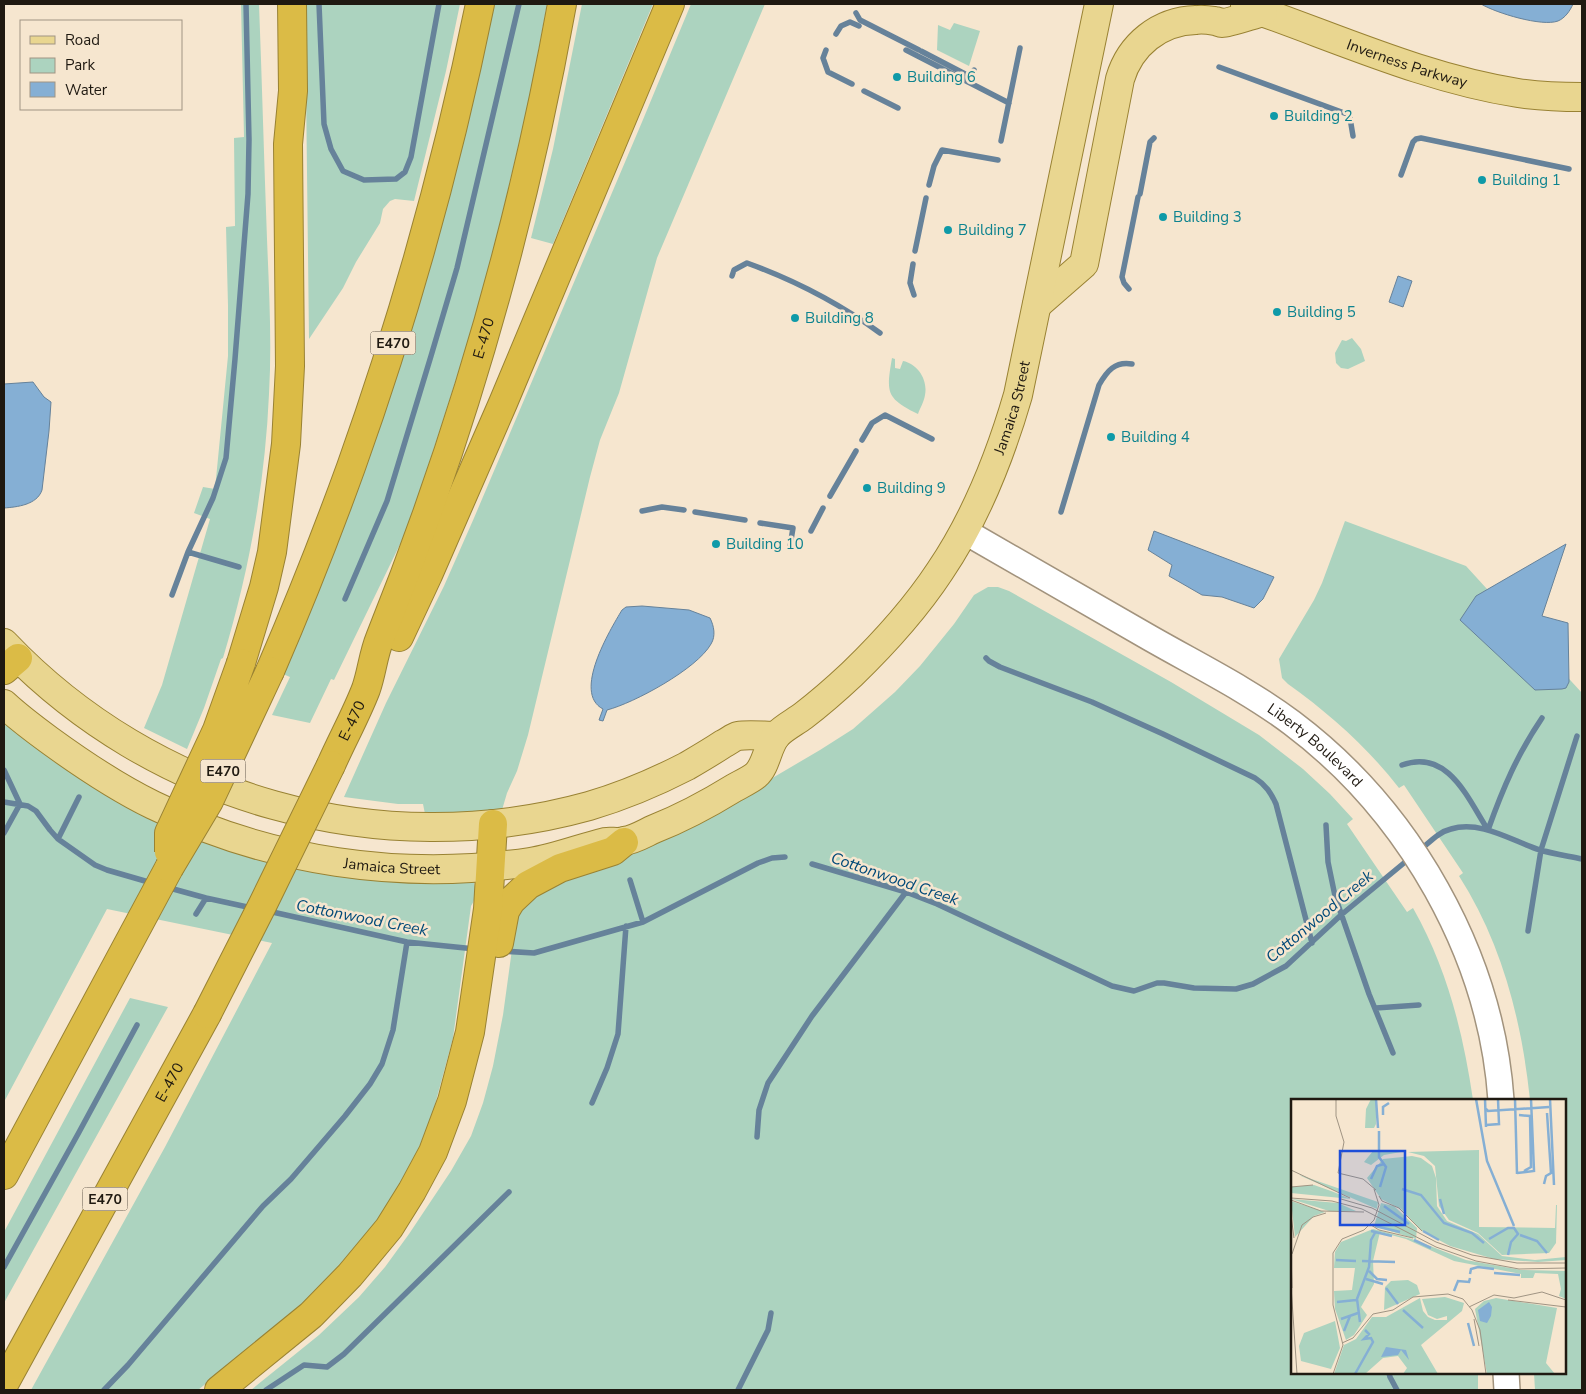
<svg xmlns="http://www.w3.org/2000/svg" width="1586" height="1394" viewBox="0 0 1586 1394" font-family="'Nunito Sans',sans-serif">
<rect width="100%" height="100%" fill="#f6e6cf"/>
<!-- green -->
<path fill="#acd3bf" d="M241,4h18c3,78 5,156 8,235 2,51 5,103 2,155 -4,90 -20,178 -46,264l-2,1 -17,49 -17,41 -43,-21 18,-43 48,-166 -16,-6 9,-26 12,2 13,-133v-51l-2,-78 9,-1 -1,-88 10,-1z
M305,4h155l-14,67 -32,130 -19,-2 -5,2 -7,8 -3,14 -24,39 -13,26 -34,51z
M495,4h52l-18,97 -35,148 -28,99 -28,88 -32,96 -72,148 -3,-1 -21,44 -38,-8 18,-38 -7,-3 73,-184 40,-111 67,-245z
M582,4h71l-100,240 -22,-6 22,-89z
M691,4h74l-108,254 -38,135 -19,47 -10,37 -62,258 -11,36 -10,22 -5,17 -42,3 -35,1 -2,-10h-25l-54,-7 42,-94 58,-117 30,-68 168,-396z
M954,23l26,8 -11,35 -32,-16 1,-25 12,5z
M1352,338l9,11 4,12 -17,8 -7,-1 -5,-5 -1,-10 7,-13 4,1z
M892,358l3,1v9l5,1 3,-8c15,3 25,19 22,34 -1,7 -5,13 -7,19 -32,-16 -32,-21 -26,-56z
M1345,521l121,45 116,127v697h-47l-1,-17h31v-273h-35c-8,-78 -28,-157 -71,-224l4,-3 -59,-88 -5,3c-31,-40 -69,-74 -111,-104l-6,-6 -3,-19 35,-59 8,-17z
M988,587h10l11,4 162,91 88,53 44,34 27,25 23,25 -6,5 60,88 6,-4c34,60 50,124 60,192h-181v273h186v17h-1227l68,-55 40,-38 26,-30 24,-33 42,-63 20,-35 12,-33 10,-37 10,-51 14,-102 10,-15 242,-118 51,-30 33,-21 42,-37 25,-26 34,-42 20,-29z
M4,723l16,11 33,27 31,20 46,28 46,22 112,36 48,9 65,6 53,-3 19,2c4,8 3,18 -2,25l-18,132 -20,74 -17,43 -12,23 -32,50 -28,35 -26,27 -28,25 -92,75h-167l134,-243 107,-204 -165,-34 -103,193z
M130,998l38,9 -164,296v-71z"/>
<!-- water -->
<path fill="#85afd4" stroke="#66829a" d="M1481,4h92c-3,7 -8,14 -15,17 -16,6 -62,-8 -77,-17z
M1398,276l14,5 -9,26 -14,-5z
M33,382l11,15 7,5 -2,29 -7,59c-5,15 -25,17 -38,18v-124z
M1154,531l120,46 -11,22 -9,9 -32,-11 -20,-2 -33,-19 3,-11 -24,-15z
M1566,544l-24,72 26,7 1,59 -3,6 -4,1 -27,1 -75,-70 16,-24z
M642,606l47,4 21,8c4,8 6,18 1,26 -14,25 -77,59 -104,66l-4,11 -4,-1 4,-11c-31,-16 7,-79 19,-99l4,-3z"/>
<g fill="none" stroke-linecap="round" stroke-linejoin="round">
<!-- stream -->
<path stroke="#66829a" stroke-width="5.5" d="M319,4l5,120 7,25 12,22 21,9 32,-1 9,-7 6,-15 28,-153
M856,13l4,7 59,30
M836,34l5,-8 9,-4 9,4
M826,50l-3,8 5,14 24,12
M906,50l103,53
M921,51l48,25 3,-2 2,-4
M1219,67l128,47 3,4 3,18
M864,91l34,17
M1001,141l19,-93
M1401,175l12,-33 3,-3 5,-1 148,31
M929,185l5,-19 8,-16 56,10
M1140,194l10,-52 4,-4
M915,251l11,-53
M913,264l-3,19 4,12
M732,276l2,-6 13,-7c47,17 93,41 133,70
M1129,289l-5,-6 -2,-6 16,-80
M862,440l10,-17 13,-8 47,24
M830,496l26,-45
M642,511l20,-4 22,3
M695,512l50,8
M1061,512l38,-127c8,-14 16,-24 33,-21
M760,523l33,5 -3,18
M811,531l12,-23
M188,552l51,15
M172,595l16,-43 25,-54 13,-40 9,-99 13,-165 1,-54 -3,-136
M345,599l42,-98 44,-145 26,-88 62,-264
M986,658l3,3 11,6 92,35 71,32 92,44c11,7 16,15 21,26l36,139
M1402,765c46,-17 66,34 86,65
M4,770l16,34 -16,29
M4,802l24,4 8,5 14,19 8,9 37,26 12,5 45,13
M1326,825l2,37 7,34 34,98 24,59
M1488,830c15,-42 29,-75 54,-112
M58,839l21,-42
M1419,851c10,-8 19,-19 32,-22 30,-9 61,12 89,21 14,4 28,6 42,9
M812,864l94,28 31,12 175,82 22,5 23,-8h7l30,5 42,1 17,-5 33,-18 55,-51 69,-57
M630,880l13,42
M166,887l40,11 46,10
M268,911l139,31 68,7
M196,914l10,-16
M1528,931l13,-81 36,-114
M502,951l32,2 109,-31 115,-59 14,-5 13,-1
M1376,1008l43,-3
M592,1103l15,-35 11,-34 8,-108
M757,1137l2,-27 9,-27 44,-67 94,-124
M4,1267l74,-133 59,-109
M1389,1373l1,4 7,13
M104,1390l24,-25 135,-159 28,-27 54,-63 25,-32 12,-20 11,-34 14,-88
M266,1390l38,-25 23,2 17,-13 165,-162
M738,1390l30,-60 3,-17"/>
<!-- minor casing -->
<g stroke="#a2937d" stroke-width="28">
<g id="minor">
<path id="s1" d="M964,531c62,36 124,72 186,107 49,28 98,52 142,85 117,88 199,231 209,377"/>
<path d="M1506,1373l1,17"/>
</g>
</g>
<!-- major casing -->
<g stroke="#998233" stroke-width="30">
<g id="major">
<path id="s2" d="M1245,6c90,31 178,72 273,87 21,3 43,4 64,4"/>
<path d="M1037,305l47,-41 36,-185c10,-34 39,-58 76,-59 6,-1 13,0 19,1 2,0 5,2 7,2 8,0 32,-9 41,-11"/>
<path d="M4,643c149,157 376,221 585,163 34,-10 67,-24 98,-40 12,-7 24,-14 36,-22 5,-2 10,-7 15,-8 10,-2 27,0 38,0"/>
<path id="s3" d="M4,704c14,13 30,25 45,36 33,24 67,47 104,65 116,57 249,76 377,57 26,-4 50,-14 75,-20 6,-1 13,1 19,-1 10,-1 21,-8 30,-12 28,-11 54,-25 80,-41 7,-4 16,-8 22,-13 11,-10 11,-29 21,-40 6,-7 18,-13 26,-19 17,-13 33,-27 49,-42 32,-31 63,-65 88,-103 36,-53 60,-114 78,-176l81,-391"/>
</g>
</g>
<!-- highway casing -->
<g stroke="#998233" stroke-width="30">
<g id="highway">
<path d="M399,637l29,-62 75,-172 167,-399"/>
<path d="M241,663l23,-76 8,-35 14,-108 4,-78 -2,-222 5,-53 -1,-87"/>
<path d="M4,670l14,-12"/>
<path d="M270,671c29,-67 56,-135 81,-204 54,-151 97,-306 129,-463"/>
<path id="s4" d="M331,765c11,-25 25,-50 35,-76 6,-17 7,-34 14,-51 82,-204 143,-417 182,-634"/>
<path d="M499,943l6,-32 6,-10 17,-16 32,-17 53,-17 11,-9"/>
<path d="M4,1175l165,-307"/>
<path id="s5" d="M4,1384l203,-370"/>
<path d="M219,1390l92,-75 39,-40 39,-47 23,-37 21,-39 19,-51 18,-69 18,-123 5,-85"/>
</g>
</g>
<!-- minor -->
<use href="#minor" stroke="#fff" stroke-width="25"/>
<!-- major -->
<use href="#major" stroke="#e9d690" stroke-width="28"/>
<!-- highway -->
<use href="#highway" stroke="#dbbb46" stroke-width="28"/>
<!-- highway-bridge casing -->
<g stroke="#998233" stroke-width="30" stroke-linecap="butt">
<path id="highway-bridge" d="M169,852v-19l48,-103 24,-67
M169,868l40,-67 61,-130
M207,1014l56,-110 68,-139"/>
</g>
<!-- highway-bridge -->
<use href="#highway-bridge" stroke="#dbbb46" stroke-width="28"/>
</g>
<!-- markers -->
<g fill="#0f9aa8" stroke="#f6e6cf" stroke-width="2">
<circle cx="897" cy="77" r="5"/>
<circle cx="1274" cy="116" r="5"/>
<circle cx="1482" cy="180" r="5"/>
<circle cx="1163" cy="217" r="5"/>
<circle cx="948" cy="230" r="5"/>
<circle cx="1277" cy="312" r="5"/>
<circle cx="795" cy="318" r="5"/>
<circle cx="1111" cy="437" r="5"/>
<circle cx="867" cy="488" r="5"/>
<circle cx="716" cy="544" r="5"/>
</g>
<g text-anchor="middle" stroke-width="5" stroke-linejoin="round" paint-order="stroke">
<!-- shield labels -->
<g fill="#f6e6cf" stroke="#60564a" stroke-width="1">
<rect x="370.5" y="331.5" width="45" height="23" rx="4"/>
<rect x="200.5" y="759.5" width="45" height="23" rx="4"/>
<rect x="82.5" y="1187.5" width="45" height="23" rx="4"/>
</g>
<g font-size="14" font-weight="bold" fill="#1f1911">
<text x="393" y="348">E470</text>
<text x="223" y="776">E470</text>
<text x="105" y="1204">E470</text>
</g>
<!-- street labels -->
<g font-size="15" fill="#1f1911" stroke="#f6e6cf">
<text dy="5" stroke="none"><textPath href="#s2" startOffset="172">Inverness Parkway</textPath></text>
<text dy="5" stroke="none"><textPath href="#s4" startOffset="454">E-470</textPath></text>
<text dy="5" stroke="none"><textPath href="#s3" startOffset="1270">Jamaica Street</textPath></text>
<text dy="5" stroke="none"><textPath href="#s4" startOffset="49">E-470</textPath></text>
<text dy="5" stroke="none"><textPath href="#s1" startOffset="412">Liberty Boulevard</textPath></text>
<text dy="5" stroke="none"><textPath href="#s3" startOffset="429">Jamaica Street</textPath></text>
<text dy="5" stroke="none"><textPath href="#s5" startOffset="344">E-470</textPath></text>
</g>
<!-- culture labels -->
<g font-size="15" fill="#0d838f" stroke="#f6e6cf" text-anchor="start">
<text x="907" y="82">Building 6</text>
<text x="1284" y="121">Building 2</text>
<text x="1492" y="185">Building 1</text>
<text x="1173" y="222">Building 3</text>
<text x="958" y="235">Building 7</text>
<text x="1287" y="317">Building 5</text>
<text x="805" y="323">Building 8</text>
<text x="1121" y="442">Building 4</text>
<text x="877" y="493">Building 9</text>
<text x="726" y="549">Building 10</text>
</g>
<!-- water labels -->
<g font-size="16" font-style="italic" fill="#004978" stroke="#f6e6cf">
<text transform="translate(895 878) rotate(19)" y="6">Cottonwood Creek</text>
<text transform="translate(1319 916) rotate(-40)" y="6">Cottonwood Creek</text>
<text transform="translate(362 917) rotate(11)" y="6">Cottonwood Creek</text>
</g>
</g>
<!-- overview -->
<g transform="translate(1291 1099)">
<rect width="275" height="275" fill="#f6e6cf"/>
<path d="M80,0h5v25l-2,4h-9l1,-19zM188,51v77l76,1 1,-23h1l-1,38 -7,10 -47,2 -24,-22 -29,-13 -10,-14 -4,-40 -11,-10 -16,-4zM82,52h34l-23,4 -13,10 -7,-3zM121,57l9,2 11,8 4,12 1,28 10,15 31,13 24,22 33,4 31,-3v3l-28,2 -44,-3 -44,-13 -28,-15 -21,-22 -20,-10 -14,-21 16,-19zM0,67l9,9 78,27 -1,7 -76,-33zM23,86l17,6 20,8 -60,-6v-6zM0,100l47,4 18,8h-27zM0,102l34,11 -11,4 -19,21zM90,104l13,3 23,22 -1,11 -42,-13zM82,130l39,10 54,21 55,10 45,1v28l-7,-3 2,-7 -3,-15 -23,-1 -2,5h-12v-4l-67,-13 -48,-22 -26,-7 -7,29 1,23 -13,23 6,8 -13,20 -8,5 -11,-31 -1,-18 18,-1 3,-22h-21l1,-16 6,-10zM117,181l9,5 3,9 -36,16 1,-23 6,-6zM154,198l19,6 -2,8 -41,34 17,29h-35l4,-6 -9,-12 -15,2 -18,16h-31l10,-29 12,-6 16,-22h14l34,-19 3,13 5,6 7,3h12v-4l-10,3 -9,-4 -6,-16zM205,199l61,10 -11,55 9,11h-68l-12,-65 9,-8zM44,222l5,27 -9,21 -30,-8 -2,-15 5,-13z" fill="#acd3bf"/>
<path d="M198,203l3,5 -1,9 -4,7 -7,-2 -2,-11zM95,248l20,3 3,10 -8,-10 -3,5 -17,2z" fill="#85afd4"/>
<path fill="none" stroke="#85afd4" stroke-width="2.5" d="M85,0l2,29M185,0l11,62 27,65M194,0l1,28M224,0l2,75M259,0l4,86M195,10l2,2 61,-4M92,16v-8l6,-4M228,16l11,1 1,51 -7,4M195,26l13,-1 -1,-25M88,32v26l7,10 -6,20M226,74l17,-2 -3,-72M80,80l6,-13 7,-2M253,85l2,-8 5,-3 -4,-60M111,90l19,6 23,28 28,10 12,10M149,100l4,15M93,107l25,18M84,127l25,6M80,132l21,5M132,132l16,9M229,136l17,6 10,12M198,140l19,-11h7M123,141l17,8M217,156l3,-13 7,-8 -4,-6M45,161l20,1M71,162l33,1M78,172l8,8 10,1M203,174l26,2M179,175l1,-5 7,-2 16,2M75,180l17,5M95,189l12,16M163,192l4,-10 11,1 1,-4M46,203l19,-2M112,211l20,18M50,220l17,-6M69,223l-3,-23 12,-32 2,-27 5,-9M177,224l6,23M53,232l6,-15M64,275l18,-32 -2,-4 -7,1 5,-5 -4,-4"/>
<path fill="none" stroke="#a09483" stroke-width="1" d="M45,0v17l8,26 -6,31 25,6 13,11M0,71l59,28M0,88l22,-2M88,97l3,5 17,7 23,23M0,99l41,3 30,8 74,38 40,14 43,8 47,-1M50,100l31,9 64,34 36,13 45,8h49M0,101l30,11 43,1M0,116l3,23M80,126l8,5 34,8M0,153l1,36M1,155l10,-29 11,-8 13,-4M0,187l6,88M217,201l58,7M178,208l25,-12 20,3 28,-6 24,8M183,220l5,27M51,244l11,-5 20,-24 20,-4 20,-13 35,-3 15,5 9,11 8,20 6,44M42,275l10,-29 -10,-40v-52l9,-14 22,-9 10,-10 5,-15 -5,-16"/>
<path fill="#1d4ed8" fill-opacity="0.15" stroke="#1d4ed8" stroke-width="2.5" d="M49,52h65v74h-65z"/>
<rect width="275" height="275" fill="none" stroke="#1f1911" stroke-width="2.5"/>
</g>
<!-- border -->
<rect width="1586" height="1394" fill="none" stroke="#1f1911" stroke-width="10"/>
<!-- legend -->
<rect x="20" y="20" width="162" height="90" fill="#f6e6cf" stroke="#a09483"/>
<rect x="30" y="36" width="25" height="8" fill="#e9d690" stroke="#a09483"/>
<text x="65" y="45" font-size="15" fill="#1f1911">Road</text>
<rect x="30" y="58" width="25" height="15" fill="#acd3bf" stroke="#a09483"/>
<text x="65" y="70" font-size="15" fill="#1f1911">Park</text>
<rect x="30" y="82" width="25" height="15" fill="#85afd4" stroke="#a09483"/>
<text x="65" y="95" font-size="15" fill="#1f1911">Water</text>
</svg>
